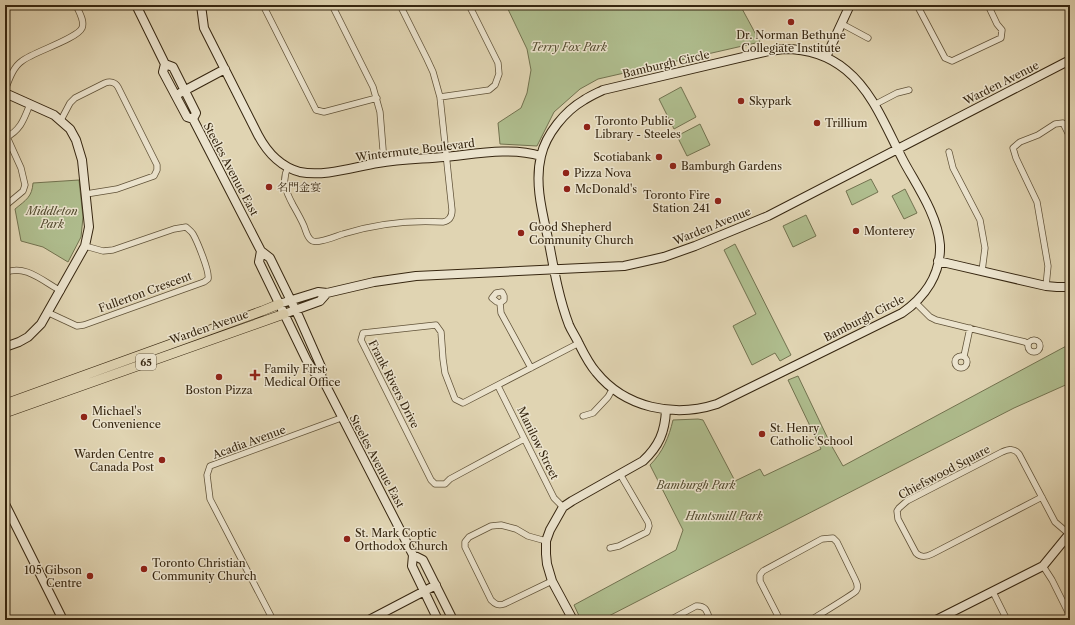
<svg xmlns="http://www.w3.org/2000/svg" width="1075" height="625" viewBox="0 0 1075 625" font-family="'Libre Caslon Text','Noto Serif SC',serif">
<rect width="100%" height="100%" fill="#e0d4b2"/>
<filter id="stains"><feTurbulence type="fractalNoise" baseFrequency=".005" numOctaves="4"/><feColorMatrix values="0 0 0 0 .2 0 0 0 0 .09 0 0 0 0 .02 0 0 0 .5 -.17"/></filter>
<radialGradient id="worn" r=".72"><stop offset=".6" stop-color="#630" stop-opacity="0"/><stop offset="1" stop-color="#630" stop-opacity=".3"/></radialGradient>
<!-- green -->
<path fill="#afbd8e" stroke="#72724f" d="M506,5h234l20,37 -162,37 -18,10 -26,23 -17,34 -37,-2 -2,-21 23,-15 6,-15 4,-23 -4,-21z
M681,87l15,30 -22,12 -15,-30z
M700,124l10,21 -23,11 -10,-20z
M871,179l7,13 -26,13 -6,-14z
M79,180l4,37 -2,20 -13,25 -25,-15 -22,-6 -6,-32c11,-9 17,-12 18,-26z
M905,189l12,24 -13,6 -12,-23z
M806,215l10,21 -23,11 -10,-21z
M735,244l56,111 -11,6 -5,-8 -23,12 -19,-39 23,-12 -32,-64z
M1070,344v39l-56,25 -413,212h-20l-7,-15 102,-55 7,-20 -33,-65c13,-13 19,-28 23,-45l25,-1 5,1 32,61 25,-12 4,7 57,-27 -33,-69 10,-4 32,67 13,23z"/>
<g fill="none" stroke-linecap="round" stroke-linejoin="round">
<!-- street casing -->
<g stroke="#605238" stroke-width="7">
<path id="street" d="M264,5l1,4 51,101 8,2 53,-14
M332,5l41,82 7,25 4,50
M917,5l28,53 7,3 49,-23 1,-8 -5,-6 -9,-19
M842,24l26,14
M5,90c4,-10 8,-23 17,-29 11,-9 55,-22 60,-33 3,-7 -3,-16 -6,-23
M440,97l49,-7 6,-5 4,-11 -1,-11 -29,-58
M874,105l23,-12 12,-3
M61,120l9,-17 5,-5 30,-15c5,-2 10,-1 13,4l39,78v5l-3,6 -37,13 -31,5
M5,138c16,-8 19,-19 25,-34
M949,152l4,16 27,52 5,28 -3,23
M288,167c-7,14 -2,25 5,38 4,7 8,14 11,21 2,5 3,11 7,14 5,5 25,-4 32,-6 32,-10 67,-14 100,-12 6,-1 9,-5 9,-12l-12,-113 -7,-25 -6,-13 -27,-54
M5,206l18,-15 2,-6 -4,-17 -14,-31
M5,273c19,-10 39,9 56,18
M1046,286l2,-20 -11,-64 -21,-44 -3,-10 7,-6 18,-7 17,-11 8,-1 7,14
M500,303l-3,-1 -5,-4 4,-5 6,-1 2,4v4l-4,3 1,10 30,55
M916,303l14,14 6,3 89,22 3,2
M49,313l28,13 7,-1 120,-43 4,-3c2,-7 -11,-38 -15,-45 -2,-3 -5,-5 -7,-7l-12,2 -61,21 -10,1 -18,-5
M1028 346a6 6 0 1 1 12 0a6 6 0 1 1-12 0Z
M955 362a6 6 0 1 1 12 0a6 6 0 1 1-12 0Z
M964,356l6,-28
M498,386l56,112 9,9
M583,416l10,-3 15,-16 5,-9
M1070,419v8
M524,439l-74,40 -5,5h-10l-4,-4 -70,-140 2,-7 73,-8 5,7 2,27 2,14 10,26 8,4 116,-60
M1042,497l-110,57c-6,3 -11,4 -16,-1l-18,-34 -1,-8 2,-3 8,-7 95,-49c7,-3 12,-4 17,2l36,68 14,12
M546,541l-18,-5 -12,-7 -15,-4 -10,1 -22,11 -4,5v5l26,53c4,4 7,6 13,4l48,-23
M610,548l9,-2 28,-14 2,-6 -1,-4 -28,-48
M1043,566l9,14 18,36
M993,592l14,28
M273,620l-63,-121 -3,-24 3,-9 131,-48
M670,620l26,-14c10,-1 11,6 14,14
M780,620l-20,-39v-6l3,-4 59,-32 11,-1 4,4 18,37c2,4 4,8 1,12 -2,3 -39,25 -45,29"/>
</g>
<!-- secondary casing -->
<g stroke="#362610" stroke-width="10">
<path id="secondary" d="M136,5l29,59 -2,8 24,45 6,2 68,132 9,7 29,59 23,52 -1,7
M201,5l3,23 54,107c9,17 23,32 42,37 24,5 54,-5 78,-9 22,-4 44,-4 66,-6 32,-3 66,-10 97,-1
M784,49c22,0 44,6 62,21 28,23 41,60 58,92 13,24 34,54 36,83 1,29 -15,52 -38,68l-185,91c-43,14 -92,4 -121,-32 -7,-8 -12,-18 -17,-28 -3,-7 -7,-12 -10,-19 -10,-26 -15,-55 -20,-82 -6,-28 -15,-59 -8,-87 5,-22 24,-45 43,-56 6,-4 13,-7 19,-10l166,-39z
M826,57l24,-52
M165,64l8,3 23,46 -3,6
M5,93l49,22 16,14 6,11 6,20 7,67 -4,19 -44,78 -13,13 -9,5 -14,5
M180,93l45,-24
M261,251l-2,11 48,99 7,11 7,4 92,179 -1,11 26,54
M938,261l108,25 11,1h13
M279,304l39,-12 9,1 47,-11 42,-6 208,-10 40,-9 31,-11 73,-30 302,-156
M284,314l36,-13 7,-8
M5,504l58,116
M413,555l10,5 30,60
M369,620l67,-35
M573,620l-21,-39 -5,-17 -1,-10v-13l4,-11 13,-23 9,-6 71,-40c16,-15 22,-29 23,-51
M936,620l107,-54 27,-33"/>
</g>
<!-- primary casing -->
<g stroke="#362610" stroke-width="10">
<path id="primary" d="M5,404l257,-93 17,-7
M5,413l279,-99"/>
</g>
<!-- street -->
<use href="#street" stroke="#ebe3cd" stroke-width="5.5"/>
<!-- secondary -->
<use href="#secondary" stroke="#ebe3cd" stroke-width="8"/>
<!-- primary -->
<use href="#primary" stroke="#e0d4b2" stroke-width="9"/>
</g>
<!-- markers -->
<g fill="#8f2418" stroke="#ebe3cd" stroke-width="1.5">
<circle cx="791" cy="22" r="4"/>
<circle cx="741" cy="101" r="4"/>
<circle cx="817" cy="123" r="4"/>
<circle cx="587" cy="127" r="4"/>
<circle cx="659" cy="157" r="4"/>
<circle cx="673" cy="166" r="4"/>
<circle cx="566" cy="173" r="4"/>
<circle cx="269" cy="187" r="4"/>
<circle cx="567" cy="189" r="4"/>
<circle cx="718" cy="201" r="4"/>
<circle cx="856" cy="231" r="4"/>
<circle cx="521" cy="233" r="4"/>
<path d="M253 369h4v4h4v4h-4v4h-4v-4h-4v-4h4z"/>
<circle cx="219" cy="377" r="4"/>
<circle cx="84" cy="417" r="4"/>
<circle cx="762" cy="434" r="4"/>
<circle cx="162" cy="460" r="4"/>
<circle cx="347" cy="539" r="4"/>
<circle cx="144" cy="569" r="4"/>
<circle cx="90" cy="576" r="4"/>
</g>
<g text-anchor="middle" stroke-width="3" stroke-linejoin="round" paint-order="stroke">
<!-- shield labels -->
<rect fill="#ebe3cd" stroke="#6c5f49" stroke-width="1" x="136" y="354" width="20" height="16" rx="3"/>
<g font-size="10" font-weight="bold" fill="#362610">
<text x="146" y="366">65</text>
</g>
<!-- poi labels -->
<g font-size="11" fill="#362610" stroke="#ebe3cd" text-anchor="start">
<text x="791" y="39" text-anchor="middle">Dr. Norman Bethune<tspan x="791" dy="13">Collegiate Institute</tspan></text>
<text x="749" y="105">Skypark</text>
<text x="595" y="125">Toronto Public<tspan x="595" dy="13">Library - Steeles</tspan></text>
<text x="825" y="127">Trillium</text>
<text x="651" y="161" text-anchor="end">Scotiabank</text>
<text x="681" y="170">Bamburgh Gardens</text>
<text x="574" y="177">Pizza Nova</text>
<text x="277" y="191">名門金宴</text>
<text x="575" y="193">McDonald's</text>
<text x="710" y="199" text-anchor="end">Toronto Fire<tspan x="710" dy="13">Station 241</tspan></text>
<text x="529" y="231">Good Shepherd<tspan x="529" dy="13">Community Church</tspan></text>
<text x="864" y="235">Monterey</text>
<text x="264" y="373">Family First<tspan x="264" dy="13">Medical Office</tspan></text>
<text x="219" y="394" text-anchor="middle">Boston Pizza</text>
<text x="92" y="415">Michael's<tspan x="92" dy="13">Convenience</tspan></text>
<text x="770" y="432">St. Henry<tspan x="770" dy="13">Catholic School</tspan></text>
<text x="154" y="458" text-anchor="end">Warden Centre<tspan x="154" dy="13">Canada Post</tspan></text>
<text x="355" y="537">St. Mark Coptic<tspan x="355" dy="13">Orthodox Church</tspan></text>
<text x="152" y="567">Toronto Christian<tspan x="152" dy="13">Community Church</tspan></text>
<text x="82" y="574" text-anchor="end">105 Gibson<tspan x="82" dy="13">Centre</tspan></text>
</g>
<!-- park labels -->
<g font-size="11" font-style="italic" fill="#544c30" stroke="#ebe3cd">
<text x="569" y="51">Terry Fox Park</text>
<text x="52" y="215">Middleton<tspan x="52" dy="13">Park</tspan></text>
<text x="696" y="489">Bamburgh Park</text>
<text x="724" y="520">Huntsmill Park</text>
</g>
<!-- street labels -->
<g font-size="11" fill="#362610" stroke="#ebe3cd">
<text transform="translate(666 64) rotate(-13)" y="4">Bamburgh Circle</text>
<text transform="translate(1001 83) rotate(-27)" y="4">Warden Avenue</text>
<text transform="translate(415 150) rotate(-7)" y="4">Wintermute Boulevard</text>
<text transform="translate(231 169) rotate(62)" y="4">Steeles Avenue East</text>
<text transform="translate(712 226) rotate(-22)" y="4">Warden Avenue</text>
<text transform="translate(145 292) rotate(-20)" y="4">Fullerton Crescent</text>
<text transform="translate(864 318) rotate(-27)" y="4">Bamburgh Circle</text>
<text transform="translate(209 327) rotate(-19)" y="4">Warden Avenue</text>
<text transform="translate(394 384) rotate(63)" y="4">Frank Rivers Drive</text>
<text transform="translate(249 442) rotate(-20)" y="4">Acadia Avenue</text>
<text transform="translate(538 443) rotate(64)" y="4">Manilow Street</text>
<text transform="translate(377 461) rotate(62)" y="4">Steeles Avenue East</text>
<text transform="translate(944 472) rotate(-28)" y="4">Chiefswood Square</text>
</g>
</g>
<!-- margin -->
<rect width="1075" height="625" fill="none" stroke="#e0d4b2" stroke-width="20"/>
<rect x="6" y="6" width="1063" height="613" fill="none" stroke="#362610" stroke-width="2"/>
<rect x="10" y="10" width="1055" height="605" fill="none" stroke="#362610"/>
<rect width="100%" height="100%" filter="url(#stains)"/>
<rect width="100%" height="100%" fill="url(#worn)"/>
</svg>
